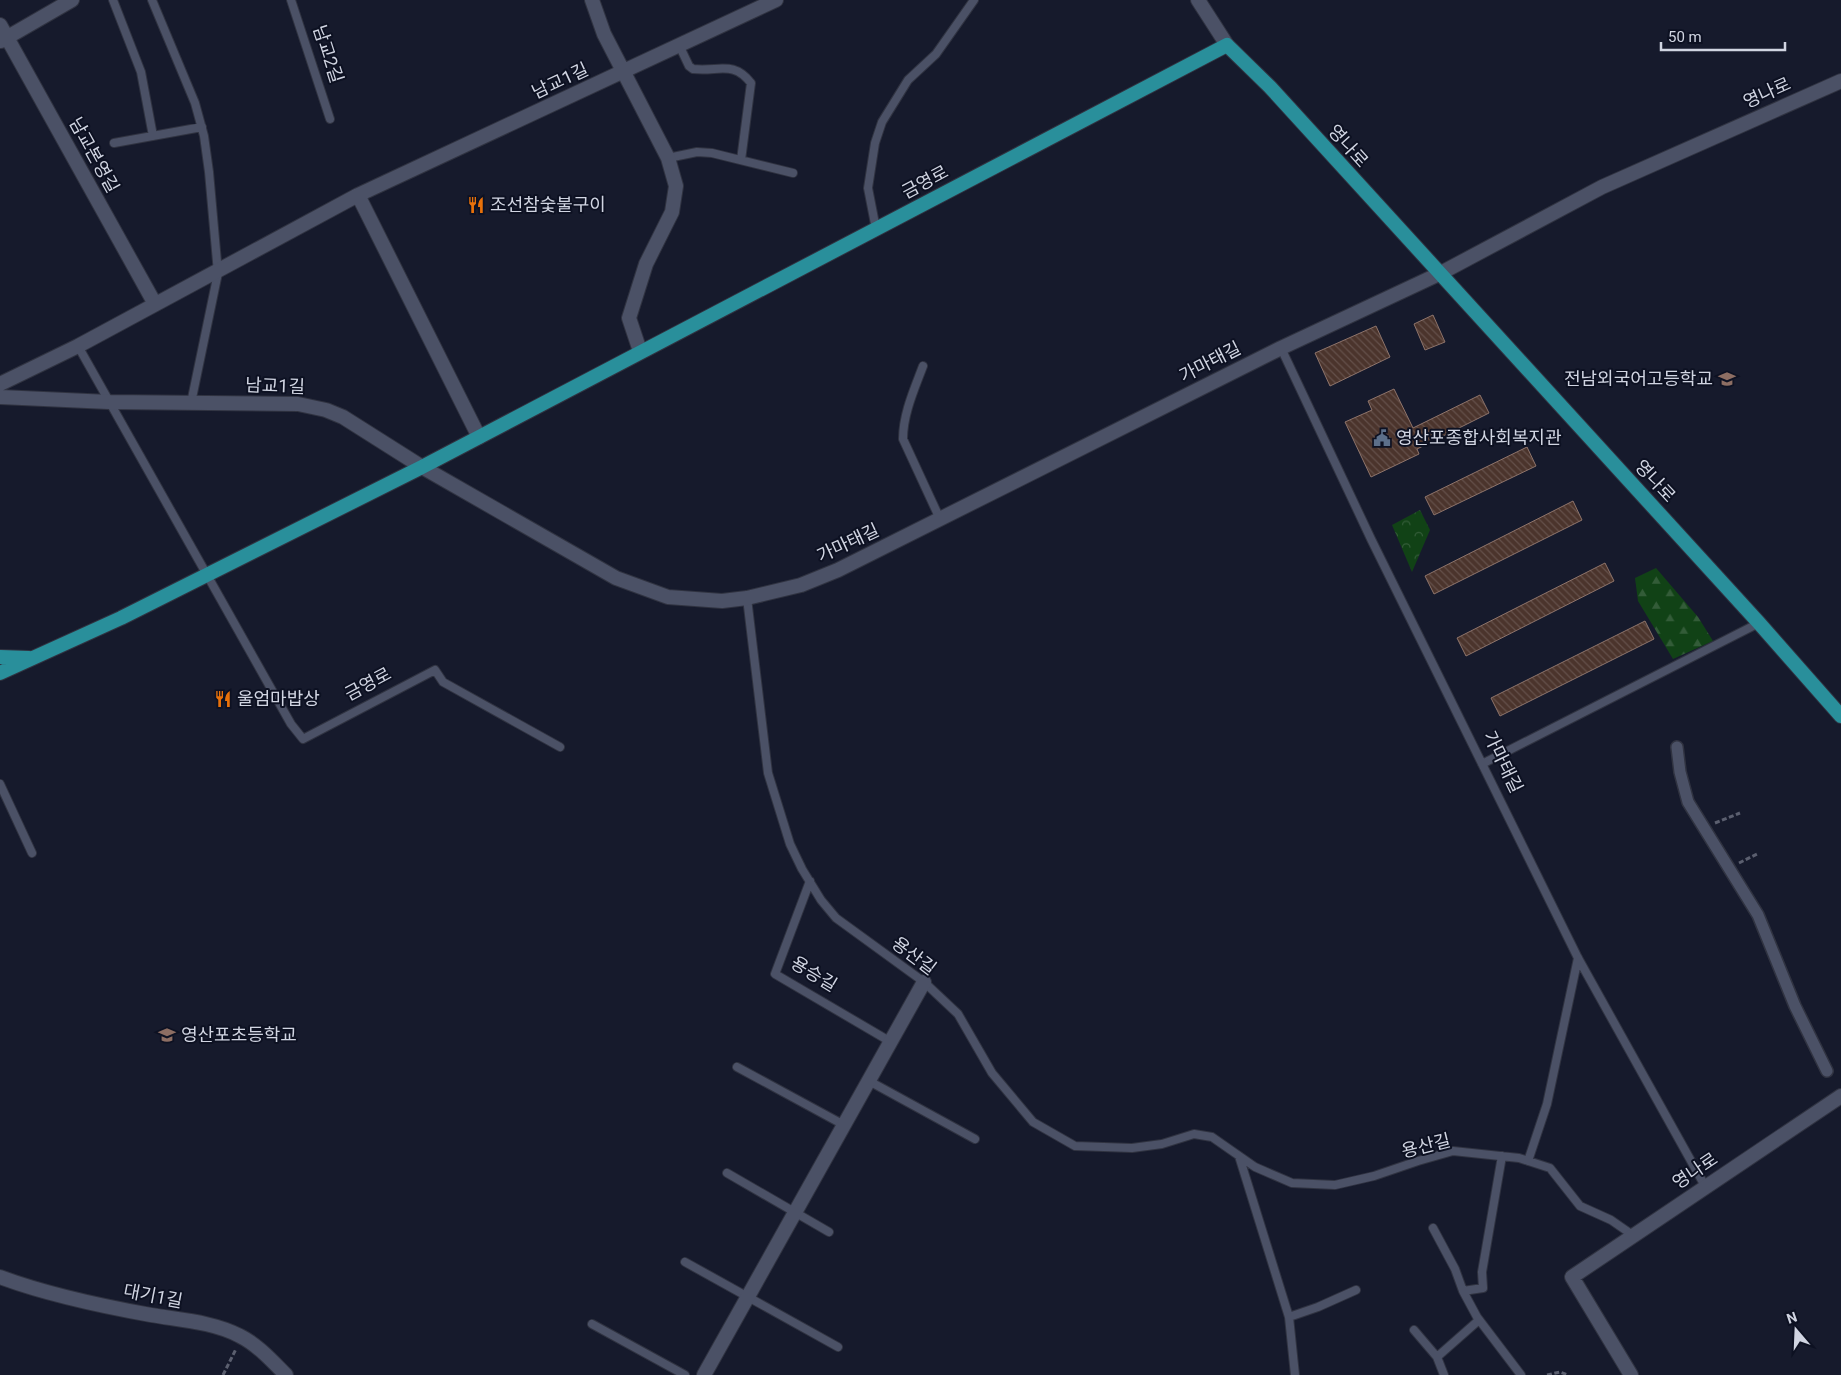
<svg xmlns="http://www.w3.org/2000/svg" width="1841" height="1375" viewBox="0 0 1841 1375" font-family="Roboto,'Noto Sans KR',sans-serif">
<defs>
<pattern id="forest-firs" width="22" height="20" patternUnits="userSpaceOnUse" patternTransform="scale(1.25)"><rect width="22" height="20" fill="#114216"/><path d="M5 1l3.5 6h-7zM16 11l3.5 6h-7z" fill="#335c38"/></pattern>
<pattern id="park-crowns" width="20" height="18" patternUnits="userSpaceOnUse" patternTransform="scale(1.25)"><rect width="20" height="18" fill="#114216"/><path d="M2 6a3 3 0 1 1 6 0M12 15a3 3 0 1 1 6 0" fill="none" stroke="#335c38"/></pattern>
<pattern id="building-back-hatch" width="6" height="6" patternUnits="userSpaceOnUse" patternTransform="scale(1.25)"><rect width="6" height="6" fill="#4b342c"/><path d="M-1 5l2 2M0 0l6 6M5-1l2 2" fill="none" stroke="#64504a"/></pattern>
</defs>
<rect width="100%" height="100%" fill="#161a2c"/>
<!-- forest -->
<path fill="url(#forest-firs)" d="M1656,568l42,49 15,24 -40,18 -35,-58 -3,-23z"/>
<!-- park -->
<path fill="url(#park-crowns)" d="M1420,510l10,20 -18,42 -20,-47z"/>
<!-- building -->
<path fill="url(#building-back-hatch)" stroke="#8e746b" d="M1433,315l12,27 -20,8 -11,-26z
M1376,326l14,31 -60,29 -15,-33z
M1394,389l19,39 67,-33 9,18 -72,36 2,5 -48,23 -26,-55 27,-12 -4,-9z
M1527,447l9,19 -102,49 -9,-18z
M1573,501l9,19 -148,74 -9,-18z
M1605,563l9,18 -148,75 -9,-18z
M1645,621l9,18 -154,77 -9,-18z"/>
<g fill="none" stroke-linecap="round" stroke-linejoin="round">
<!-- service casing -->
<g stroke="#303341" stroke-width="10">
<path id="service" d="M113,0l28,72 12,64
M152,0l43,103 9,33 5,36 9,101 -27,130
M291,0l39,119
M680,47l9,19 4,3c26,3 40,-9 58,14l-10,77
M114,143l88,-16
M668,158l29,-6 15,1 81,20
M876,229l-8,-41 7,-45 7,-21 26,-42 28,-26 38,-54
M78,346l213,378 12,15 132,-69 8,12 117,65
M1281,348l90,191 207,419 127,228
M923,366c-9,24 -20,48 -20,73l37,80
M747,598l21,175 22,71 12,25 19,31 15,18 88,64 34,32 34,59 41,49 42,24 57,2 30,-4 32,-10 18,3 43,30 37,16 43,2 39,-9 44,-15 35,-10 66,7 31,10 30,38 31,14 23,16
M1482,764l277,-141
M0,784l32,69
M810,881l-35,93 116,68
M737,1067l107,58
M869,1081l106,58
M1239,1156l50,161 6,58
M1502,1156l-20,116 1,16 -20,3 14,26 44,58
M1528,1161l19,-57 31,-146
M727,1173l102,59
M1433,1228l22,41 8,22
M685,1262l153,85
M1289,1317l29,-10 38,-17
M592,1324l93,51
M1414,1330l23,27 7,18
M1437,1357l42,-37"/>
</g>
<!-- pedestrian casing -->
<g stroke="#303341" stroke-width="14">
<path id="pedestrian" d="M1677,747l3,25 8,30 70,113 37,91 32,65"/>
</g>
<!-- minor casing -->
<g stroke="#303341" stroke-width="16">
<path id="minor" d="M592,0l12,34 64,124 8,28 -4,26 -26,52 -17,54 11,33
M1198,0l29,45
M0,25l155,279
M1,41l71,-41
M358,195l121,242
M0,384l78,-38 280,-151 418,-195
M0,397l109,5 189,2 28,6 17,7 79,50 194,111 52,19 54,4 25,-3 54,-13 37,-15 443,-222 158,-74
M0,1277c48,18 101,29 151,38 29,5 63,7 89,21 18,9 32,25 46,39
M704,1375l220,-393
M1631,1375l-59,-98 269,-181"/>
</g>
<!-- tertiary casing -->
<g stroke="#303341" stroke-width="16">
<path id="tertiary" d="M1439,274l163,-87 239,-106"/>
</g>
<!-- primary casing -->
<g stroke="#303341" stroke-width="16">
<path id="primary" d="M0,657l29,1
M0,673l121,-55 301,-151 805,-422 43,42 489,536 82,93"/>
</g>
<!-- path -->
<path stroke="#5b5f6f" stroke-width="3" stroke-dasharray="5 2.5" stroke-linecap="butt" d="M1715,823l25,-10
M1739,863l18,-9
M223,1375l13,-26
M1547,1375l13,-3 8,3"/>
<!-- service -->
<use href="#service" stroke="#4b5166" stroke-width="8"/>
<!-- pedestrian -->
<use href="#pedestrian" stroke="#4b5166" stroke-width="11"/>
<!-- minor -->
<use href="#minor" stroke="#4b5166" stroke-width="14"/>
<!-- tertiary -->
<use href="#tertiary" stroke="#4b5166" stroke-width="14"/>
<!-- primary -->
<use href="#primary" stroke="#298f9b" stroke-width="14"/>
</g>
<!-- icons -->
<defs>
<g id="restaurant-bare" transform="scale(1.35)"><path d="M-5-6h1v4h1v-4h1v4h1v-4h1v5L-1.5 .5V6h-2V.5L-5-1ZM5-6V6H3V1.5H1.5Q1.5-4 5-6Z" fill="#e8710a" stroke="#0d1122" stroke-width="2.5" paint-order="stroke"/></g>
<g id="school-bare" transform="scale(1.35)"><path d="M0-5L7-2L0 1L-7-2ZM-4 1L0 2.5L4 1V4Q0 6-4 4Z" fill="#8d6e63" stroke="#0d1122" stroke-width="2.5" paint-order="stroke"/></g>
<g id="civic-bare" transform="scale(1.35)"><path d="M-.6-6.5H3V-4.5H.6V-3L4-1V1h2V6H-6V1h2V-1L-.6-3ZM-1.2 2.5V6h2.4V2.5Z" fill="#5c6f8a" stroke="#0d1122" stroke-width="2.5" paint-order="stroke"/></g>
</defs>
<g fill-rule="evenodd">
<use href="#restaurant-bare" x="476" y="205"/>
<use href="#school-bare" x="1727" y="379"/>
<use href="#civic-bare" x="1382" y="438"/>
<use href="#restaurant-bare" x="223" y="699"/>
<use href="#school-bare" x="167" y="1035"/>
</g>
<g text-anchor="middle" stroke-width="4" stroke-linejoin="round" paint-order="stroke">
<!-- street labels -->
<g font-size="18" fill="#d1d5e2" stroke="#0d1122">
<text transform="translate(328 54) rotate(72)" y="6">남교2길</text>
<text transform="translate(560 81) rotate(-25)" y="6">남교1길</text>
<text transform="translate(1767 93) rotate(-24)" y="6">영나로</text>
<text transform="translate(1348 146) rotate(48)" y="6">영나로</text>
<text transform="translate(94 155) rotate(61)" y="6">남교본영길</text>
<text transform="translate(925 182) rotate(-28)" y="6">금영로</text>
<text transform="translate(1210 362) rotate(-27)" y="6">가마태길</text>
<text transform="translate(275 386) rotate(2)" y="6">남교1길</text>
<text transform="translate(1655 481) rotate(47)" y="6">영나로</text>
<text transform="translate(848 543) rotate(-25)" y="6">가마태길</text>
<text transform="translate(368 684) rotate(-28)" y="6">금영로</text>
<text transform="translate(1503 762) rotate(64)" y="6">가마태길</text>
<text transform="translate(914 956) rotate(37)" y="6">용산길</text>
<text transform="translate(814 974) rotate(31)" y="6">용승길</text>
<text transform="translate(1426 1146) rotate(-14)" y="6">용산길</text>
<text transform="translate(1695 1171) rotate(-34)" y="6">영나로</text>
<text transform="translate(153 1296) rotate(11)" y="6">대기1길</text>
</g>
<!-- poi labels -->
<g font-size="18" fill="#d1d5e2" stroke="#0d1122" text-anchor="start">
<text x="490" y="211">조선참숯불구이</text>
<text x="1713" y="385" text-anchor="end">전남외국어고등학교</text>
<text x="1396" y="444">영산포종합사회복지관</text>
<text x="237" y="705">울엄마밥상</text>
<text x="181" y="1041">영산포초등학교</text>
</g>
</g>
<!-- north arrow -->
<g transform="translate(1796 1330) rotate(341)" stroke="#0d1122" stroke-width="4" paint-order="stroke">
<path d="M0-4L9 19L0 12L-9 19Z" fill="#d1d5e2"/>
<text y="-8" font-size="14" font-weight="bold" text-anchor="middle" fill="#d1d5e2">N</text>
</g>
<!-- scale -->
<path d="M1661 42v8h124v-8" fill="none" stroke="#d1d5e2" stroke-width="2.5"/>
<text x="1668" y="42" font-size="15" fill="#d1d5e2" stroke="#0d1122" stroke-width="4" paint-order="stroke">50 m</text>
</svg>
